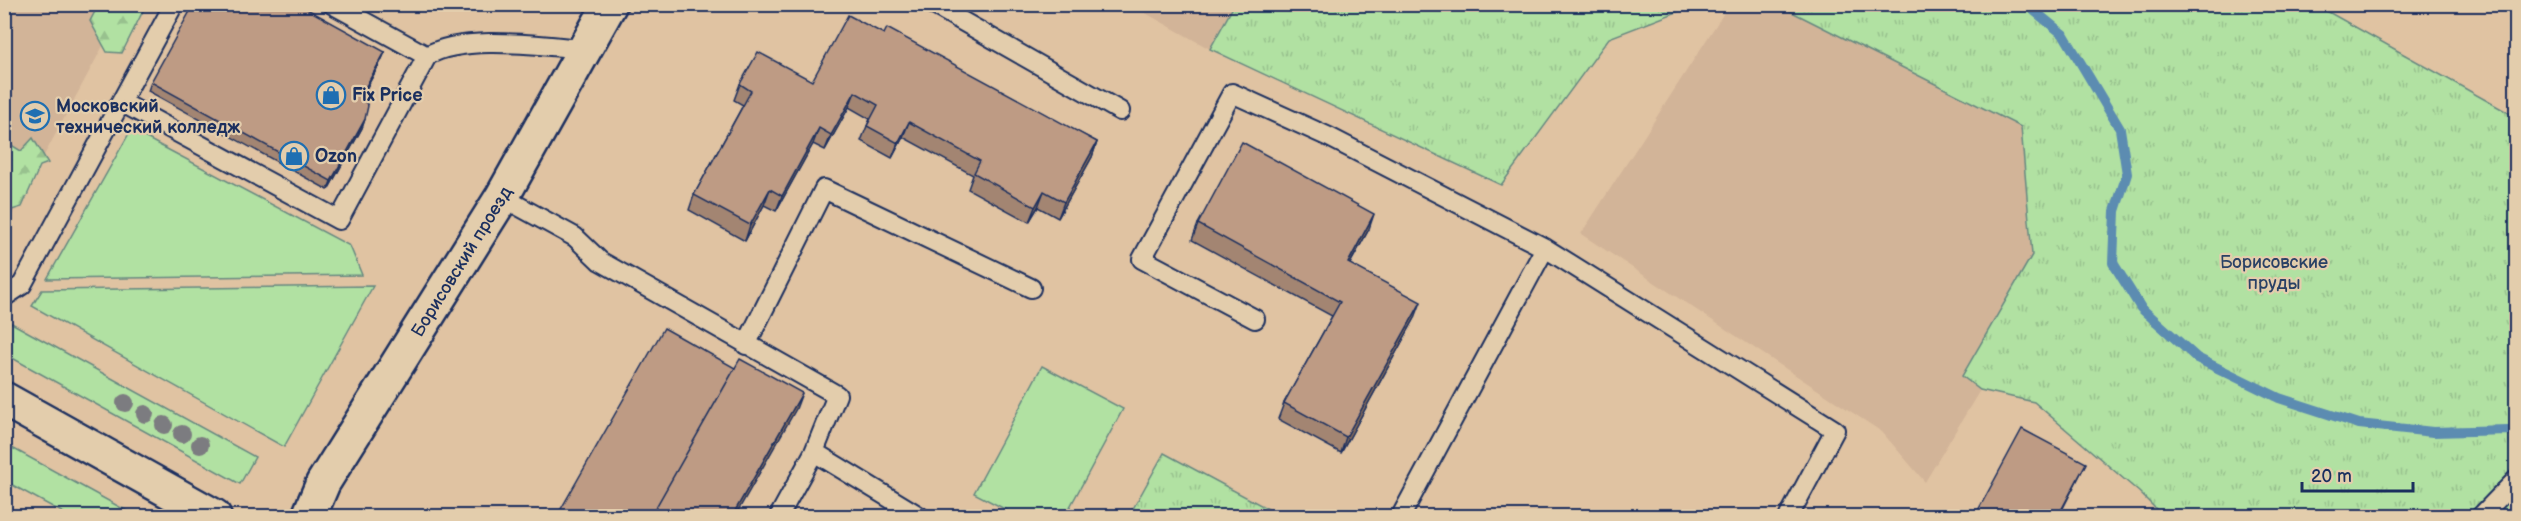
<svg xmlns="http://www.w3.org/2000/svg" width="2521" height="521" viewBox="0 0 2521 521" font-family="'Balsamiq Sans',sans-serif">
<defs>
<pattern id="forest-firs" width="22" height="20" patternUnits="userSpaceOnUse" patternTransform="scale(1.5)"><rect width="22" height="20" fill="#b1e1a2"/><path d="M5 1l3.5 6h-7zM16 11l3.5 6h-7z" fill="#98c18e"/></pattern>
<pattern id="park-tufts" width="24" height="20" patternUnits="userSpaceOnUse" patternTransform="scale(1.5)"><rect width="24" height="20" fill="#b1e1a2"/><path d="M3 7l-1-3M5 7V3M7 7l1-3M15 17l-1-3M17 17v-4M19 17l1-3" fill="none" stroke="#98c18e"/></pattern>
</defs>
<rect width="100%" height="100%" fill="#e0c3a2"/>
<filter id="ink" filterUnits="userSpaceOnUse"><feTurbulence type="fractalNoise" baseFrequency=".0167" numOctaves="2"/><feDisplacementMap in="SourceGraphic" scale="12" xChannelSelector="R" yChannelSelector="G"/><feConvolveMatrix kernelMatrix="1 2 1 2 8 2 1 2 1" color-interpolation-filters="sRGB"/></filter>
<g filter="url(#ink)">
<!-- built -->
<path fill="#d2b498" d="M5,5h120l-120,223z
M1131,5h103l-24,44z
M1729,5h49l243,121 11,129 -69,120 17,15 -55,92 -43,-50 -301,-198z"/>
<!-- green -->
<path fill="#b1e1a2" stroke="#668880" stroke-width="1.5" d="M131,130l219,116 12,29 -315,4z
M373,286l-89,161 -252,-141 10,-16z
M6,320l249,137 -15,27 -235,-130z
M1042,366l81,43 -58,107h-47l-44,-23z
M4,444h1l131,72h-67l-64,-35z"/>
<!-- forest -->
<path fill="url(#forest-firs)" stroke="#668880" stroke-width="1.5" d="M99,4l47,1 -24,48 -15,-1 -17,-31z
M33,138l15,25 -8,3 -18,41 -17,5v-71l16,10z"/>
<!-- park -->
<path fill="url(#park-tufts)" stroke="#668880" stroke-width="1.5" d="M1234,5v-1l461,1 -86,33 -108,147 -291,-136z
M1778,5h538l200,112v399h-353l-24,-24 -105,-90 -54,-12 -18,-14 70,-121 -11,-128z
M1164,453l117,63h-152z"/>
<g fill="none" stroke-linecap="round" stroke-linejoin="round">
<!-- stream -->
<path stroke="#5c8cb1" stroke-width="10" d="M2026,4l38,31 56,94 7,45 -12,37 -2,52 28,45 56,50 82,40 80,26 74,8 75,-2 8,3"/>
<!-- lane casing -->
<g stroke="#1b2f5e" stroke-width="22">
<path id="lane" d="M932,4l188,107
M427,56c35,-22 116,-10 158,-7
M121,102l218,118 88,-164 -95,-52
M502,197l73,40 25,24 237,134 -23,57 105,64
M4,297l18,-12 152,-281
M1255,319l-113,-60 90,-166 97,44 216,111 290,182 -46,86
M746,345l78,-156 207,99
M779,516l35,-64
M1401,516l144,-268
M2481,516l35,-36"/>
</g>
<!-- secondary casing -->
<g stroke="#1b2f5e" stroke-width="38">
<g id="secondary">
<path d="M4,399l210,117"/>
<path id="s1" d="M309,516l14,-33 179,-286 108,-193"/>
</g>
</g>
<!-- lane -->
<use href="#lane" stroke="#e3cdac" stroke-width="18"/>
<!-- secondary -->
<use href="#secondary" stroke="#e3cdac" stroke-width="33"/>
</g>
<!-- trees -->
<g fill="#7c7c80">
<circle cx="125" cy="403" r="9"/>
<circle cx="145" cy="414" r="9"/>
<circle cx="164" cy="425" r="9"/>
<circle cx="182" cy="434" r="9"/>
<circle cx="200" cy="445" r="9"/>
</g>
<!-- wall -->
<path fill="#a38572" stroke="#1b2f5e" stroke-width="1.5" d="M884,34l213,108 -5,15 -34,61 -20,-11 -9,15 -61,-33 5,-14 -70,-38 -11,21 -31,-17 6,-15 3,-7 -21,-12 -24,43 -12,-6 -37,67 -12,-6 -19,36 -56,-31 5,-15 49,-90 -9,-5 6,-16 72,-3z
M385,52l-4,9 -19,35 3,23 -3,9 -34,62 -180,-99 3,-9z
M1198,224l171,5 -19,35 65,54 -74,135 -63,-34 6,-16 48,-87 -140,-76z"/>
<!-- shaded-wall -->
<path fill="#856c5c" stroke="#1b2f5e" stroke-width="1.5" d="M385,52l-4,9 -23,43 3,-9z
M855,92l-6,15 -24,43 6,-15z
M365,119l-3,9 -34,62 3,-9z
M909,122l-6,15 -11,21 6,-15z
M819,128l-6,16 -37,67 6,-15z
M1097,142l-5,15 -34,61 6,-16z
M770,189l-6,16 -19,36 5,-16z
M1044,191l-6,16 -9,15 6,-15z
M1374,214l-5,15 -27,49 6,-15z
M1421,302l-6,16 -74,135 5,-16z
M802,393l-6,16 -61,107h-3z
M2086,463l-27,53h-1z"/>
<!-- building -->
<path fill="#be9b84" stroke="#1b2f5e" stroke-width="1.5" d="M194,4h104l87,48 -24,43 7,11 -3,13 -34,62 -180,-99z
M848,15l36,19 3,-6 210,114 -33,60 -20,-11 -9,16 -61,-34 6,-12 -71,-39 -11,21 -31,-17 11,-21 -23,-13 -24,43 -12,-7 -37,68 -12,-7 -20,36 -56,-30 57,-104 -11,-7 18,-32 54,29z
M1242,142l132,72 -26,49 73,39 -75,135 -62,-34 56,-101 -142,-78z
M664,328l71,40 -84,148h-94z
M740,359l62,34 -70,123h-81z
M2022,429l64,34 -28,53h-83z
M2166,510l4,6h-14z"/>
</g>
<!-- icons -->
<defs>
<g id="shop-ring" transform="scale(1.5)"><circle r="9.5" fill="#e3cdac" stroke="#1f6fb2" stroke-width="1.5"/><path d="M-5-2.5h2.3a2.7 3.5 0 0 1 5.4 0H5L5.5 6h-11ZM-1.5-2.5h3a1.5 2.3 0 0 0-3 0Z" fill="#1f6fb2"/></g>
<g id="university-ring" transform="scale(1.5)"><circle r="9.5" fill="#e3cdac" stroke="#1f6fb2" stroke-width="1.5"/><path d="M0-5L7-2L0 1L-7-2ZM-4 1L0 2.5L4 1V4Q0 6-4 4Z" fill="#1f6fb2"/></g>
</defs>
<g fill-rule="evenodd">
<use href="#shop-ring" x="331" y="95"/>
<use href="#university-ring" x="35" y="116"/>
<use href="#shop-ring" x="294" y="156"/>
</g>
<g text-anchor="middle" stroke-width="4.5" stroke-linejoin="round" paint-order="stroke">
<!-- poi labels -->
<g font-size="18" font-weight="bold" fill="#1b2f5e" stroke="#e3cdac" text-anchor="start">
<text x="352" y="101">Fix Price</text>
<text x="56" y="112">Московский<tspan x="56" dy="21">технический колледж</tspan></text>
<text x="315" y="162">Ozon</text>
</g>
<!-- street labels -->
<g font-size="18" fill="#1b2f5e" stroke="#e3cdac">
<text dy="6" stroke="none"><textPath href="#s1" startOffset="297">Борисовский проезд</textPath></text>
</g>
<!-- park labels -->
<g font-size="18" fill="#2a4165" stroke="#e3cdac">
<text x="2274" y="268">Борисовские<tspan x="2274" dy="21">пруды</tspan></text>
</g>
</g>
<!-- margin -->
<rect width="2521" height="521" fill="none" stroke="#e3cdac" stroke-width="24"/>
<rect x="12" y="12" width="2497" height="497" fill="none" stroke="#1b2f5e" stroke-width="2" filter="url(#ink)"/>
<!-- scale -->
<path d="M2302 482v9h111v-9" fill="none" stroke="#1b2f5e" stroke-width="3"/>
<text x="2311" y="482" font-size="18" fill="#1b2f5e" stroke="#e3cdac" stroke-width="4.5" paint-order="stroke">20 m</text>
</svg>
